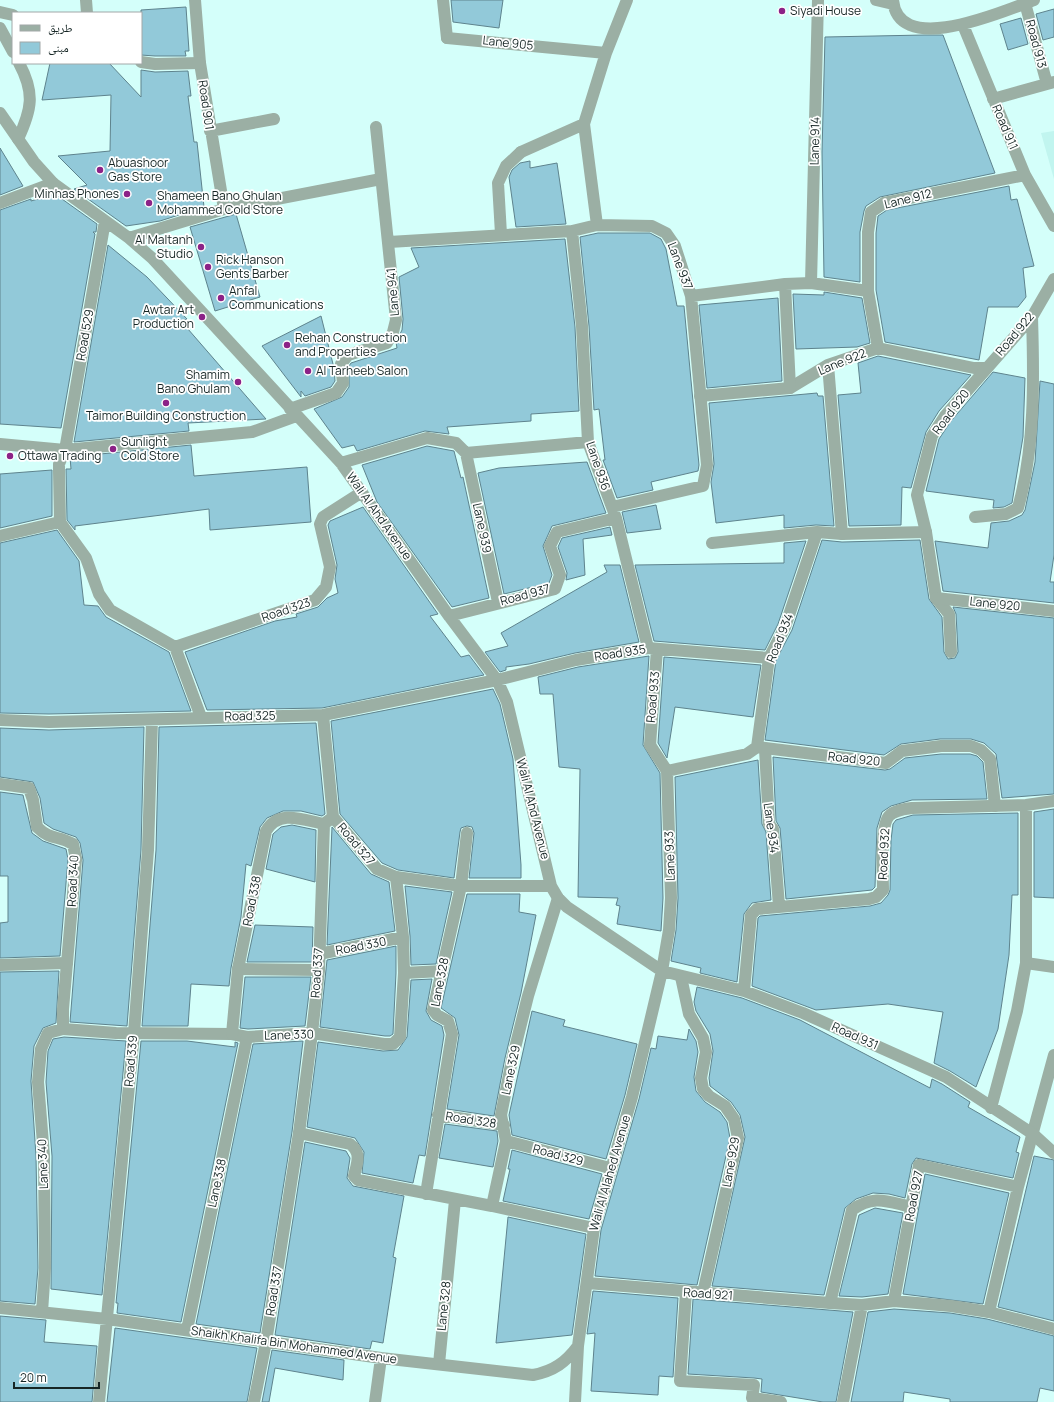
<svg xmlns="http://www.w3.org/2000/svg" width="1054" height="1402" viewBox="0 0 1054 1402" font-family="Manrope,'Noto Naskh Arabic',sans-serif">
<rect width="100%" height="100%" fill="#d4fffa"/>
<!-- built -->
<path fill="#c1f5ef" d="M1054,131v48l-13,-46z"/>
<!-- building -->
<path fill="#92c9d9" stroke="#5e838d" d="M451,0h52l-4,28 -46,-6z
M186,7l3,44h-4l1,5h-31l-14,-1v-45z
M1054,9v28l-11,3 -7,-26z
M1021,18l7,26 -20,6 -8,-26z
M924,35h19l52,138 -115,24 -14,9 -2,5 -4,21v50l-36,-5 -2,-125 3,-115z
M50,63h59l32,34v-27l14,2 33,-1 3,25h-3l6,46h3l7,65 -44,14 -34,5 -52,-37 13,-4 -29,-29 52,-5 1,-56 -69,5z
M0,148l23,38 -23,9z
M530,161v7l27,-5 9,61 -50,3 -7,-50 3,-7 8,-7z
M1009,186l2,14 6,-1 17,67 -11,2 3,29 -8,10h-30l-9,53 -94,-18 -9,-52v-57l2,-17 9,-6z
M55,194l42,30 -1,8h-3l2,2 -34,194 -61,-4v-214l31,-11v2z
M236,214l24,83 -45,14 -25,-84z
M598,233h52l11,6 5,10 11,57h7l15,159 -1,6 -47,11 2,8 -36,8 -14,-38h2l-6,-51 -5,1 -5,-84 -9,-89z
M565,239l10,88 4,84 -48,3v7l-84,6 2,7 -24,-3 -68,20 -3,-6 -12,3 -28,-39 28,-12 7,-10v-21l2,-3 46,-15 -1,-6 6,-12 1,-11 -4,-42 20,-10 -8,-19z
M108,245l39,32 40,42 -6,2 85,98 -78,4 1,8 -115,11z
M824,292l38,6 8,45 -13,4 -61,2 -3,-55 31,1z
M778,298l4,83 -75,7 -8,-83z
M321,316l13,52 1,13 -4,6 -26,9 -4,-5v6l-39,-51z
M878,356l93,19 -32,36 -13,21 -15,56 -9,-1 -1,38 -52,1 -11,-131 23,-2 -3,-30z
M993,372l32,6 -2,59 -11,66 -8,4 -11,1 1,-8 -68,-9 13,-52 12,-18z
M1040,381l14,3v171l-4,27h4v21l-111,-12 -8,-50 53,7 3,-25 18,-2 13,-6 3,-5 10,-48z
M817,393l1,3h5l11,130 -18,-1 -32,3v-13l-68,8 -5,-41 3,-18 -5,-61z
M191,445l3,31 113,-9 4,55 -101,8 -1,-21 -134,17v4l-8,-10 -1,-51h5l-1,-12z
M427,446l27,5 7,27 2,-1 26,121 -37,9 -75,-105 -15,-37z
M587,462l19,51 -54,13 -9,20 9,29 -3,8 -45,11 -26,-121 21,-5z
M52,470v46l-52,12v-54z
M656,505l5,24 -34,4 -5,-21z
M363,507l75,107 -8,2 31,41 8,-2 15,20 -162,33 -115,2 -22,-58 90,-31 22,-4 -1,-3 22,-7 9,-9 11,-5 -3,-14 2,-14 -9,-40 2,-4z
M610,527l2,8 -29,4 2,36 -19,5 1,-7 -9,-26 4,-9z
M57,530l22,31 5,44 14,1 8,11 63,35 22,59 -142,3 -49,-1v-170z
M822,540l20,2 78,-2 9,59 13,18 2,35 4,7 7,-1 3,-6 -2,-38 -3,-7 101,11v176l-52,4 -6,-44 -12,-11 -13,-4h-31l-39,5 -17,11 -119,-15 11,-80 16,-30z
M806,541l-28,83 -13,26 -111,-9 -19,-76 149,-2v-20z
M604,565h16l19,77 -64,11 -46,11 -23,3v3l-6,2 -15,-20 23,-6 -7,-13 106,-61z
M649,656l-6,89 17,28 3,125 -2,33 -44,-7 3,-18 -4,-1 2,-7 -40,-1 2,-128 -21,-2 -6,-73h-13l-2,-17 40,-10z
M664,657l97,8 -8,52 -78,-10 -8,51 -9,-15z
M493,689l7,15 13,55 8,106v13h-52l5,-45 -2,-6 -5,-1 -6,2 -1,4 -6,46 -56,-8 -16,-7 -42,-49 -9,-93z
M316,723l9,91 -3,2 -21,-5h-18l-16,7 -7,9 -9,39 -5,-2 -5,53 -10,51 -2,18 -38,-2 -3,42h-46l14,-176 3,-123z
M144,727l-3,123 -14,176 -57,-4 13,-162 -3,-17 -4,-6 -23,-8 -9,-6 -4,-25 -7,-16 -33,-5v-49l49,2z
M941,754h29l7,2 6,6 4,37 -75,1 -21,6 -9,6 -5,16 -2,59 -3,3 -86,9 -6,-71 -4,-7 -3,-64 112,13 5,-1 15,-11z
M758,760l4,64 4,8 5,68 -19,3 -8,11 -7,68 -37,-9 1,-5 -30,-7 5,-31 2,-32 -3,-121z
M0,792l23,3 9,38 11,8 23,8 2,10 -8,97 -60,2v-35l8,-1v-46h-8z
M1054,809v89l-20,-1v-85z
M1018,813v82h-6l-3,60 -11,74 -22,58 -26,-16 -16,-8 9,-51 -55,-8 -72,6 -64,-24 6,-68 2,-2 110,-10 11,-3 7,-8 2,-5 1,-50 2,-16 3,-4 17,-5z
M292,825l24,5 -1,52 -49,-13 7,-35 8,-7z
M332,827l39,47 18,8 6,49 -68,14z
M405,886l47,6 -16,72 -25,1 -1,-29z
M467,894h53l-1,18 17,3 -15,78 -16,65 -11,58 -47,-7 12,-74 -4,-17 -14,-10z
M255,925l58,2 -1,35h-65z
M396,946v27l-3,61 -3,2h-5l-65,-9 7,-67z
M59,971l-3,52 -13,5 -9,18 -3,35 5,75 2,112 -3,36 -35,-3v-329z
M245,977h66l-6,49 -57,3 -8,-1z
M432,979l-6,32 5,9 11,6 2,9 -19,121 -6,-1 -6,28 -51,-10 2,-21 -9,-14 -48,-11 11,-85 65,9 15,-1 9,-13 4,-57z
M697,987l45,11 58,22 130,68 2,-9 10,5 28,18 -2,5 52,30 -4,15 3,1 -6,25 -97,-20 -4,6 -7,34 -16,-4 -16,-1 -17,6 -11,9 -21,87 -112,-9 33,-149 -5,-22 -9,-13 -21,-16 -1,-8 4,-27 -3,-17 -14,-23 -2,-9z
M532,1011l33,9 -2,6 74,18 -12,51 -19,64 -94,-24 -3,-20z
M689,1029l7,12 2,11 -4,25 2,14 9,11 15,10 7,10 3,16 -33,147 -102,-9 6,-46 38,-131 12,-51 5,1 2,-13 29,4z
M64,1037l62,4 -24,254 -51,-6 1,-133 -6,-74 2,-31 5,-12z
M141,1041h46l48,6v-5l3,1 -57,279 -64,-9 1,-10h-2z
M303,1041l-11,91 -32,201 -64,-9 57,-280z
M445,1124l52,7 1,10 -5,26 -54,-9z
M305,1142l41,9 4,7 -3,20 6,8 51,10 -11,61 3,1 -13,85 -11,-2 -2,8 -95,-14z
M512,1150l90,24 -13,45 -86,-18 7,-32h-2z
M1034,1156l20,4v161l-56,-14z
M925,1174l84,19 -26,111 -80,-10z
M875,1208l28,5 -15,81 -26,3 -23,-1 20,-81z
M508,1217l78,17 -14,101 -76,8z
M593,1291l85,7 -5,79 -14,-1 -1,19 -67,-4 4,-58 -8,1z
M693,1299l160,13 -17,90h-13l-62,-10 1,-13 -8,-1 -66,-4z
M894,1309l56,4 37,6 67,17v55l-14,-3 -3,14h-87v-3l-46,-7 -1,10h-52l17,-90z
M0,1316l46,4 -2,22 53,4 -5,56h-92z
M115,1328l142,20 -10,54h-140z
M272,1350l72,10 -1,20 -68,-12 -6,34h-7z"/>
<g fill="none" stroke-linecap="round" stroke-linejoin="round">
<!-- lane -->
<path stroke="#9bafa4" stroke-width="12" d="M195,0l5,63 24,146 157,-30
M443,0l4,38
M0,28l13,24
M210,131l64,-12
M18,139c14,-30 17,-46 1,-76
M0,203l53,-20
M501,234l-3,-51 8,-17 15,-14
M828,365l14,169
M700,396l90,-8 38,-23 50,-17 96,20h13
M60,522l-1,-51v-7l6,-14
M926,532l10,66 13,16 2,38
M648,648l121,10
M650,745l7,-96
M757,747l129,16 16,-12 39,-5h30l10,4 9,9 5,47
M0,784l29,4 4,12 4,27c14,14 21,8 36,17l3,15
M319,954l84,-17
M1026,963l28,4
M0,965l67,-2
M238,969l81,1
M404,973l38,-2
M681,977l8,37 14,24 3,14 -5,26 2,11 6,7 16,10 9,13 4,19 -35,155
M63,1029l53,4 116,1 15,3 65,-4 72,11h9l7,-7 4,-64 -1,-36 -7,-60
M438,1115l66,10
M299,1133l51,11c12,9 7,19 4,32l4,4 134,26 14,-65 -5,-26 11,-55 16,-64 30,-98
M506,1141l104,27
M919,1165l99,22
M426,1194l26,-160 -4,-13 -11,-6 -4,-5 28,-124 6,-53
M492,1206l102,22
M686,1292l-6,89 74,4 -2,13 29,4
M830,1303l22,-93c22,-16 36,-8 60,-3
M989,1312l29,-125 36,-132
M439,1364l16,-164"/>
<!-- street -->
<path stroke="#9bafa4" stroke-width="12" d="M86,0l1,13
M876,0l17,4
M893,0c5,58 111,11 141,0
M1025,3l22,81
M0,12l13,3
M963,25l62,150 29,51
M447,38l159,15
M141,62l14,2 45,-1
M993,99l61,-17
M0,113l34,49 19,21 76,55 23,20 189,205 108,153 48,64 10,22 44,184 7,12 9,9 95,64 82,20 59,22 143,64 87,57 21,19
M584,124l13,101
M521,152l63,-28 22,-71 21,-53
M129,238l95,-29
M389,242l183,-11 25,-6 55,1 14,7 9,13 16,50 16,169 -4,21 -91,21
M811,283l7,-283
M785,284l26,-1 57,8 10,57
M868,291v-59l3,-20 13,-9 141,-28
M691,296l94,-12 5,104
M290,409l46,-16 7,-10 -2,-19 7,-9 39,-12 6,-11 3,-12 -20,-193
M0,444l65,6 187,-18 44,-16
M65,450l40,-229
M466,453l32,149
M341,463l86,-25 29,5 10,10 122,-11
M975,517l31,-3 12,-6c17,-61 16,-128 14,-191
M0,536l60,-14 26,36 13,36 11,16 65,37 26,70
M712,543l105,-11 25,2 84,-2 -9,-37 15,-59 13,-20 87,-99 22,-38
M936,598l118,13
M449,616l106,-27 5,-14 -10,-29 7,-14 59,-14
M175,647l140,-47 11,-13 4,-20 -10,-43 3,-7 39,-25
M323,715l10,102 44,52 19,8 65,9h90
M0,720l49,2 274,-7 174,-35 79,-20 72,-12 -32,-130 -28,-76 -6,-116 -10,-95
M765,749l4,75 4,5 6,77
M667,771l80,-17 10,-7 12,-89 16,-31 32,-95
M744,991l7,-76 6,-6 112,-10 7,-2 7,-7c0,-14 -3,-65 6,-74 5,-6 16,-7 23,-8l114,-3 28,-4
M232,1034l6,-65 28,-138c13,-22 37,-11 58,-7
M991,1108l26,-97 9,-48v-158
M587,1283l243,20 32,2 32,-4 57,5 38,6 65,17
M894,1301l25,-136
M0,1308l107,11 274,39 152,17c21,-4 33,-13 45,-29
M42,1312l3,-44 -1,-112 -6,-74 3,-33 7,-16 15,-4v-20l13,-150
M187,1330l60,-293
M99,1402l35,-369 14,-183 4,-130
M254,1402l12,-60 33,-209 13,-100 7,-63 5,-146 9,-7
M375,1402l6,-44
M575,1402l3,-56 16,-118 38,-131 30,-126 7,-41 2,-32 -4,-127 -17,-26
M843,1402l19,-97"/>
</g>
<!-- markers -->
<g fill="#8c2287" stroke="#fff" stroke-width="1.5">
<circle cx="782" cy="11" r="4"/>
<circle cx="100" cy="170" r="4"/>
<circle cx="127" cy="194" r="4"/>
<circle cx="149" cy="203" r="4"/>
<circle cx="201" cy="247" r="4"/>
<circle cx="208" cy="267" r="4"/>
<circle cx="221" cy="298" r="4"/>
<circle cx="202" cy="317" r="4"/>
<circle cx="287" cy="345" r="4"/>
<circle cx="308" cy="371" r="4"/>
<circle cx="238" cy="382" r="4"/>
<circle cx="166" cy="403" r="4"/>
<circle cx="113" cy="449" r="4"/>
<circle cx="10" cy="456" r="4"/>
</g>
<g text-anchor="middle" stroke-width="3.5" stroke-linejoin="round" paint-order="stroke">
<!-- poi labels -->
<g font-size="12" fill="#162625" stroke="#fff" text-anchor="start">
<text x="790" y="15">Siyadi House</text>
<text x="108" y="167">Abuashoor<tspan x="108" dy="14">Gas Store</tspan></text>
<text x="119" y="198" text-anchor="end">Minhas Phones</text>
<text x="157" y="200">Shameen Bano Ghulan<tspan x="157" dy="14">Mohammed Cold Store</tspan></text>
<text x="193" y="244" text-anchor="end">Al Maltanh<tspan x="193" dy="14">Studio</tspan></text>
<text x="216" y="264">Rick Hanson<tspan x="216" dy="14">Gents Barber</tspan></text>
<text x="229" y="295">Anfal<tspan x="229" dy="14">Communications</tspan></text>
<text x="194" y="314" text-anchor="end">Awtar Art<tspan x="194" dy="14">Production</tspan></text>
<text x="295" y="342">Rehan Construction<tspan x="295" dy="14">and Properties</tspan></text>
<text x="316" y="375">Al Tarheeb Salon</text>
<text x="230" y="379" text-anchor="end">Shamim<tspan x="230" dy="14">Bano Ghulam</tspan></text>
<text x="166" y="420" text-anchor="middle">Taimor Building Construction</text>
<text x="121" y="446">Sunlight<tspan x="121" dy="14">Cold Store</tspan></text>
<text x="18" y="460">Ottawa Trading</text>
</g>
<!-- street labels -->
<g font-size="12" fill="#162625" stroke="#fff">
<text transform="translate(508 43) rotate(6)" y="4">Lane 905</text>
<text transform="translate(1036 44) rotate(75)" y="4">Road 913</text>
<text transform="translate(206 105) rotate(82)" y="4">Road 901</text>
<text transform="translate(1005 127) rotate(67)" y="4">Road 911</text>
<text transform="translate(815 141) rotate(-89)" y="4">Lane 914</text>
<text transform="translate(908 199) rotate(-14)" y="4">Lane 912</text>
<text transform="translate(680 266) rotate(69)" y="4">Lane 937</text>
<text transform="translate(393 292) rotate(-95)" y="4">Lane 941</text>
<text transform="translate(1015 334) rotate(-50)" y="4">Road 922</text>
<text transform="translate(85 335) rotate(-80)" y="4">Road 529</text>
<text transform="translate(842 362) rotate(-22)" y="4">Lane 922</text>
<text transform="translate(951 412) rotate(-53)" y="4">Road 920</text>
<text transform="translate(598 466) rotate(71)" y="4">Lane 936</text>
<text transform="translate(379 516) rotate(55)" y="4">Wali Al Ahd Avenue</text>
<text transform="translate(482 528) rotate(78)" y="4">Lane 939</text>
<text transform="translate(525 595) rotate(-15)" y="4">Road 937</text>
<text transform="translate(995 604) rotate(6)" y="4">Lane 920</text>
<text transform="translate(286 610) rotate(-19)" y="4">Road 323</text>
<text transform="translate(780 638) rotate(-68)" y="4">Road 934</text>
<text transform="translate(620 653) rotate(-9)" y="4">Road 935</text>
<text transform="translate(653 697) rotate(-85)" y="4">Road 933</text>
<text transform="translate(250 716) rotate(-1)" y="4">Road 325</text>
<text transform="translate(854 759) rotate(6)" y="4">Road 920</text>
<text transform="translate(533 809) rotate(76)" y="4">Wali Al Ahd Avenue</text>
<text transform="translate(771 828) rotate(82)" y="4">Lane 934</text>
<text transform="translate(356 844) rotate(50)" y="4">Road 327</text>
<text transform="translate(884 854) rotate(-87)" y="4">Road 932</text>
<text transform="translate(670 856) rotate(-92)" y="4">Lane 933</text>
<text transform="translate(73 881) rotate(-87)" y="4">Road 340</text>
<text transform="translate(252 901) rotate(-79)" y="4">Road 338</text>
<text transform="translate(361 946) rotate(-11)" y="4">Road 330</text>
<text transform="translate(317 973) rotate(-86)" y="4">Road 337</text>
<text transform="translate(440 982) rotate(-79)" y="4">Lane 328</text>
<text transform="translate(289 1035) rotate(-2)" y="4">Lane 330</text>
<text transform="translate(855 1036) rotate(24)" y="4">Road 931</text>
<text transform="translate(131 1061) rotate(-85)" y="4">Road 339</text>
<text transform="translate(511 1070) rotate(-78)" y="4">Lane 329</text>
<text transform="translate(471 1120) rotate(9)" y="4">Road 328</text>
<text transform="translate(558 1155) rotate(15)" y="4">Road 329</text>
<text transform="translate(731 1162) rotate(-80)" y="4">Lane 929</text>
<text transform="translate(43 1164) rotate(-92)" y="4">Lane 340</text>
<text transform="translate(610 1173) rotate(-74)" y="4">Wali Al Alahed Avenue</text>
<text transform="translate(217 1183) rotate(-78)" y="4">Lane 338</text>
<text transform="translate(914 1196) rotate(-79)" y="4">Road 927</text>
<text transform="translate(274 1291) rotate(-81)" y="4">Road 337</text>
<text transform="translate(708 1294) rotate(4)" y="4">Road 921</text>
<text transform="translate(444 1306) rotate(-84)" y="4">Lane 328</text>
<text transform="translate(294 1345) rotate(8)" y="4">Shaikh Khalifa Bin Mohammed Avenue</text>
</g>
</g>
<!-- legend -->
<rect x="12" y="12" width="130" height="52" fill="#ffffff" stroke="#a2a8a8"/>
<rect x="20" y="25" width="20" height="6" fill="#9bafa4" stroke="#a2a8a8"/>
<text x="48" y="32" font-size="12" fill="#162625">طريق</text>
<rect x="20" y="42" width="20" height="12" fill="#92c9d9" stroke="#a2a8a8"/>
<text x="48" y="52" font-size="12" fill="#162625">مبنى</text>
<!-- scale -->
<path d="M14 1382v6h85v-6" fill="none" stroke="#162625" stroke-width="2"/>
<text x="20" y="1382" font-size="12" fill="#162625" stroke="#ffffff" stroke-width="3" paint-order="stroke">20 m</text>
</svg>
